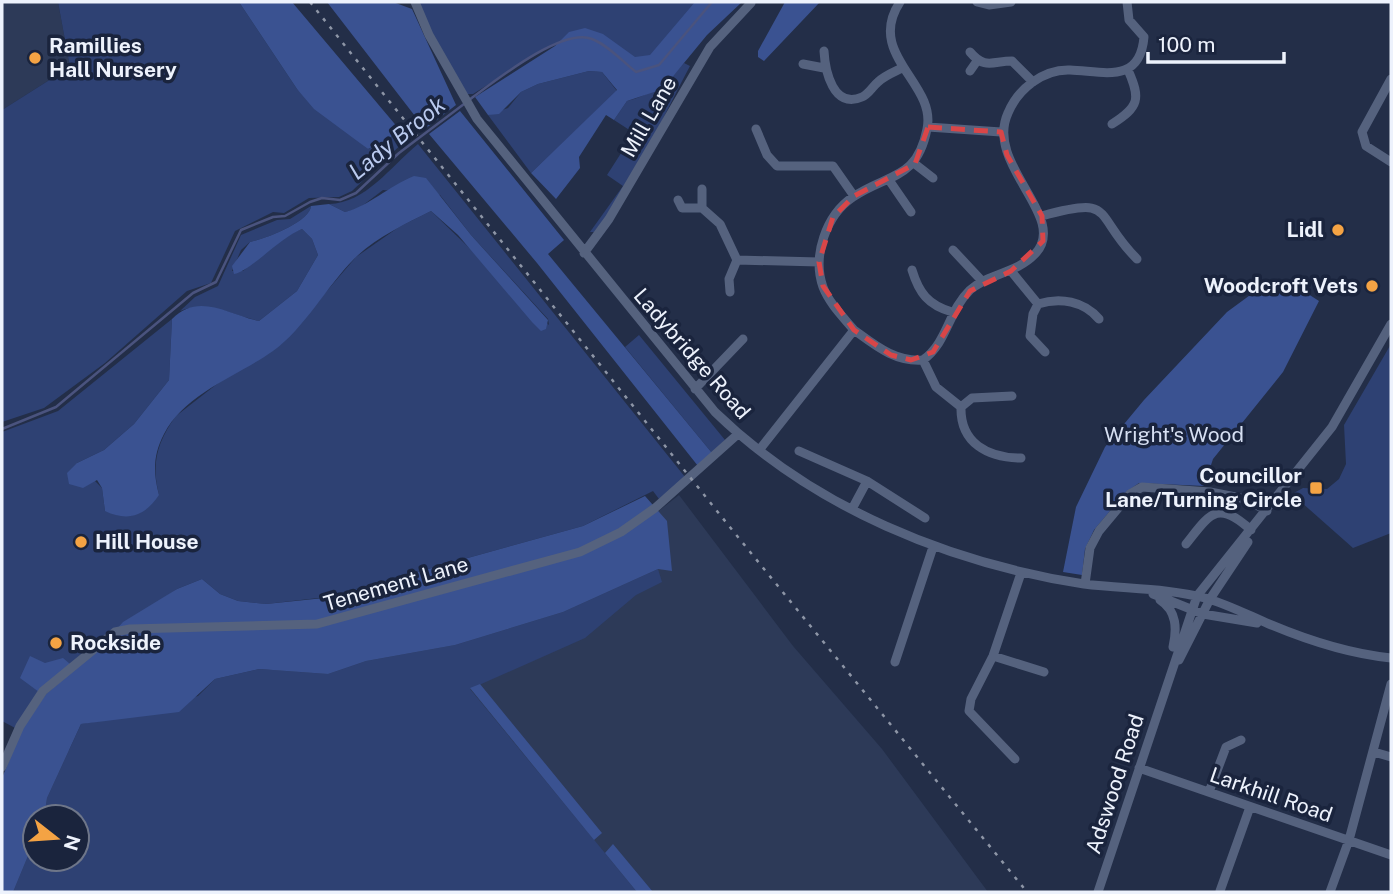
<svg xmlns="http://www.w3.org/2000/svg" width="1393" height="894" viewBox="0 0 1393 894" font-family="'Public Sans',sans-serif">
<rect width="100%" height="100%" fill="#232e48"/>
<!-- built -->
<path fill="#2d3a58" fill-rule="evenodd" d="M2,2h56l12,65 -68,43z
M679,495l114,151 89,103 106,143h-986v-115l644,-256zM35,817h42v42h-42z"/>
<!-- green -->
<path fill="#2e4173" d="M58,2h181l58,87 71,60 22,-10 9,-10 8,10 -55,52 -13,6 -30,1 -25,15 -11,-1 -38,19 -24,52 -24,8 -82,72 -61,45 -42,14v-312l68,-43z
M415,2h296l-64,69 -70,-35 -26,9 -78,49h-13z
M684,63l6,3c-28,52 -58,123 -96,166h-4l33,-46 -16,-11 27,-42 -20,-13 13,-19c24,-6 41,-19 57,-38z
M589,71l13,1 15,19 -86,82 -43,-58 20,-7 13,-16 17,-8z
M418,144l267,333 -26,22 -6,-8 -70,35 -256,71 -61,7 -28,-3 -18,-7 -18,-15 -25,10 -66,46 -12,3 -60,54 -22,37 -15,-8v-289l56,-21 114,-92 -3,61 -35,44 -30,26 -27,13 25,25 3,23 54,-16c-8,-31 -2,-53 17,-79l132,-103 48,-56 43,-30 32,-16 118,114 -1,-6 -77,-84 -31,-40 -57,-5 -25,19 -13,3 -16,-8c37,-1 61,-37 89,-60z
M311,206c-1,16 -46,33 -61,36l-9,8 -9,21h11l41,-35 18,-7 10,10 6,16 -21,36 -38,30c-26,-6 -53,-21 -79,-10l15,-14 23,-11 23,-51 36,-15 13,-1z
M639,335l86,105 -13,13 -87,-106z
M1391,344v189l-38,15 -61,-54 11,-6 24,1 12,-10 7,-15 -2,-39z
M658,569l4,13 -26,13 -51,43 -115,51 167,203h-624l22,-53v20h42v-42h-33l3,-19 34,-74 37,-6 80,-22 17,-17 44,-10 69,5 38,-13 89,-16 108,-33z"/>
<!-- forest -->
<path fill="#3a5291" d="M239,2h53l107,127 -9,9 -22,11 -54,-40 -17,-20z
M327,2h66l19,7 44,96 -31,24z
M695,2h47l-35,33 -37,45 -13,11 -30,10 -13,19 -8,-5 -27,42 1,11 -24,31 -25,-26 86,-83 -15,-18 -13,-1 -51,13 -17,8 -22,22 -11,1 -13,-18 80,-51 14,-14 16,-4 18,6 32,23 15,-2z
M785,2h35l-56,59 -6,-4v-6z
M460,111l104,129 -16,14 164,199 -14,13 -161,-203 -108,-129z
M414,176l12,2 45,57 77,85 -2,9 -5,2 -9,-9 -74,-87 -27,-24c-26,13 -56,27 -77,48 -27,27 -50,70 -81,92 -35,25 -88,42 -109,83 -11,21 -11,39 -5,61 -14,21 -31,27 -54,16l-3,-23 -5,-8 -14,8 -14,-4 -2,-11 10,-10 27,-13 30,-26 35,-44 3,-61c26,-27 56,-5 87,2l38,-30 21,-36 -6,-16 -10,-10c-23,9 -51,42 -68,45l-2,-8 18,-24c15,-3 60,-20 61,-36l18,-2 16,8c24,-6 44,-26 69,-36z
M1291,283l28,18 -36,71 -70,87 -9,27 -65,-3 -13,9 -32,38 -9,19 -3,26 -19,-3 13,-65 29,-60 39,-47 83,-88 30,-22z
M645,496l22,25 5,50 -14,-2 -95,43 -108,33 -89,16 -38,13 -69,-5 -44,10 -36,33 -98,12 -34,74 -3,19h-9v22l-22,53h-11v-114l20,-49 24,-35 54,-46 23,-26 54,-33 25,-10 18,15 18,7 28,3 58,-6 259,-72z
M30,656l15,7 18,-5 7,6 -31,28 -19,-14z
M480,684l122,149 -8,7 -124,-152z
M613,844l40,48h-16l-32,-39z"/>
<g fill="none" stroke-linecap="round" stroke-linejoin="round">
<!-- stream -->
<path stroke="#4a537e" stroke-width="2.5" d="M469,100c26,-19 93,-73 123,-61 16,6 31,23 44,33l23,-7 53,-63
M2,429l54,-22 137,-114 23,-11 25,-52 32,-13 12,-1 25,-14 12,-4 18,2 16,-7 43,-40 65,-49"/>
<!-- minor -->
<path stroke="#55627e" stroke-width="9" d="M415,2l14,33 48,84 238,293c99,96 234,151 369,172 40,5 83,4 121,14 22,6 43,17 64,26 38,16 81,30 122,34
M977,2l12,3 22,-3
M824,51c1,19 9,59 38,46 7,-3 10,-10 16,-15 6,-6 16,-10 24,-14
M970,52c15,18 23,9 42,9l21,21
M803,64l21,4
M970,71l7,-10
M1391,79l-29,53 4,14 25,16
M1112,124c27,-17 29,-25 16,-54
M928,127l73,5
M756,129l11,26 10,11h56l21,30
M915,164l18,14
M889,180l22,32
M702,189v19l18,16 17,36 82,2
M678,200l4,8h20
M1042,216c75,-21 50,-2 95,43
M953,250l29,31
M584,253l25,-34 101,-172 41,-44
M912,270c7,23 16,35 40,42
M1011,271l27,33c22,-7 46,-3 61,15
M730,292l-1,-13 8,-19
M1038,304l-5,10 -3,22 15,16
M854,330c22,16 41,32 69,30 25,-18 25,-49 47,-70 19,-17 46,-16 65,-36 35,-37 -51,-89 -27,-141 10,-24 35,-44 62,-43 32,1 70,15 74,-33l-15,-17 -2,-18
M923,360l13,27 25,20c-1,36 27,51 60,51
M695,389l48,-50
M961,407l11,-9 40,-2
M760,449l94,-119c-11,-13 -25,-27 -31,-43 -11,-31 3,-72 30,-90 36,-24 64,-17 74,-68 10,-46 -62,-74 -27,-127
M799,451l68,30
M852,509l15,-28 58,37
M1186,544c24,-30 31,-45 65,-14
M1085,584l5,-36 9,-17 31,-37 12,-7 68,5 36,7 21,12
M1153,594l50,20 54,9
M1160,600c17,11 17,29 13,47
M993,656l51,16
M1179,660l31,-61 38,-57
M895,662l38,-115
M1374,752l17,5
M1015,759l-46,-48 2,-12 22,-43 28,-83
M2,767l18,-41 23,-35 72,-59 15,-3 187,-5 263,-72 41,-20 34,-24 83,-74
M1139,768l252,87
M1209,792l17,-45 15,-7
M1220,891l30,-84
M1098,892l99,-296 135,-169 59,-103
M1330,892l19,-52 42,-156"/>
<!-- rail -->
<path stroke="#8d95a6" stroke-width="2.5" stroke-dasharray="3.5 7" stroke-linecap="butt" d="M310,2l419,524 298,366"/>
</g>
<!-- marked area -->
<path fill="none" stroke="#d94648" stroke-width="5" stroke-dasharray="14 9" stroke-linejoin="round" d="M928,127l73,5 6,23 35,61 1,25 -32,30 -41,20 -37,61 -22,8 -20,-5 -37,-25 -31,-44 -4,-24 14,-45 21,-21 61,-32z"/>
<!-- markers -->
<g fill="#f4a344" stroke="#1a243d" stroke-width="2.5">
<circle cx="35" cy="58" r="7"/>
<circle cx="1338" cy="230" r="7"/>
<circle cx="1372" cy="286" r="7"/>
<rect x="1309" y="481" width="14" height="14" rx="3.5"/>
<circle cx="81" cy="542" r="7"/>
<circle cx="56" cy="643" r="7"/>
</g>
<g text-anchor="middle" stroke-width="7" stroke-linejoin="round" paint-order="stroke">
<!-- poi labels -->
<g font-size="21" font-weight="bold" fill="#edf2fc" stroke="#1a243d" text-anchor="start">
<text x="49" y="53">Ramillies<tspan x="49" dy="24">Hall Nursery</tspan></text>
<text x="1324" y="237" text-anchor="end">Lidl</text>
<text x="1358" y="293" text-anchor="end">Woodcroft Vets</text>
<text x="1302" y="483" text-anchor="end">Councillor<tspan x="1302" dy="24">Lane/Turning Circle</tspan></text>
<text x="95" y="549">Hill House</text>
<text x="70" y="650">Rockside</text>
</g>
<!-- street labels -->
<g font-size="21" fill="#edf2fc" stroke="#1a243d">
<text transform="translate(649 117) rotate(-60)" y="7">Mill Lane</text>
<text transform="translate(692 354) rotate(49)" y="7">Ladybridge Road</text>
<text transform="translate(396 584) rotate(-16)" y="7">Tenement Lane</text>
<text transform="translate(1115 784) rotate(-72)" y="7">Adswood Road</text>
<text transform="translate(1271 795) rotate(19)" y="7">Larkhill Road</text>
</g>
<!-- park labels -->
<g font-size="21" fill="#d6dff2" stroke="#1a243d">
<text x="1174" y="442">Wright's Wood</text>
</g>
<!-- water labels -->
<g font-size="23" font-style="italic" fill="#bacaef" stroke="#1a243d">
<text transform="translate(397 138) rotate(-39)" y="8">Lady Brook</text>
</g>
</g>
<!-- border -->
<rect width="1393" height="894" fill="none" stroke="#edf2fc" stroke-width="7"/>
<!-- north arrow -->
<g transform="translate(56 838) rotate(107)"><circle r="33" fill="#1a243d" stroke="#6e7689" stroke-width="2"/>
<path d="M0-5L12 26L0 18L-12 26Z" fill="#f4a344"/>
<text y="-10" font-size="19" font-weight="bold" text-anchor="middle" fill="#edf2fc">N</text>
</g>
<!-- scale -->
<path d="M1148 52v10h136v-10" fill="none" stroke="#edf2fc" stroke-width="3.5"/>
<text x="1158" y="52" font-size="21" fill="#edf2fc" stroke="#1a243d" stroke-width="5" paint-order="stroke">100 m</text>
</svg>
